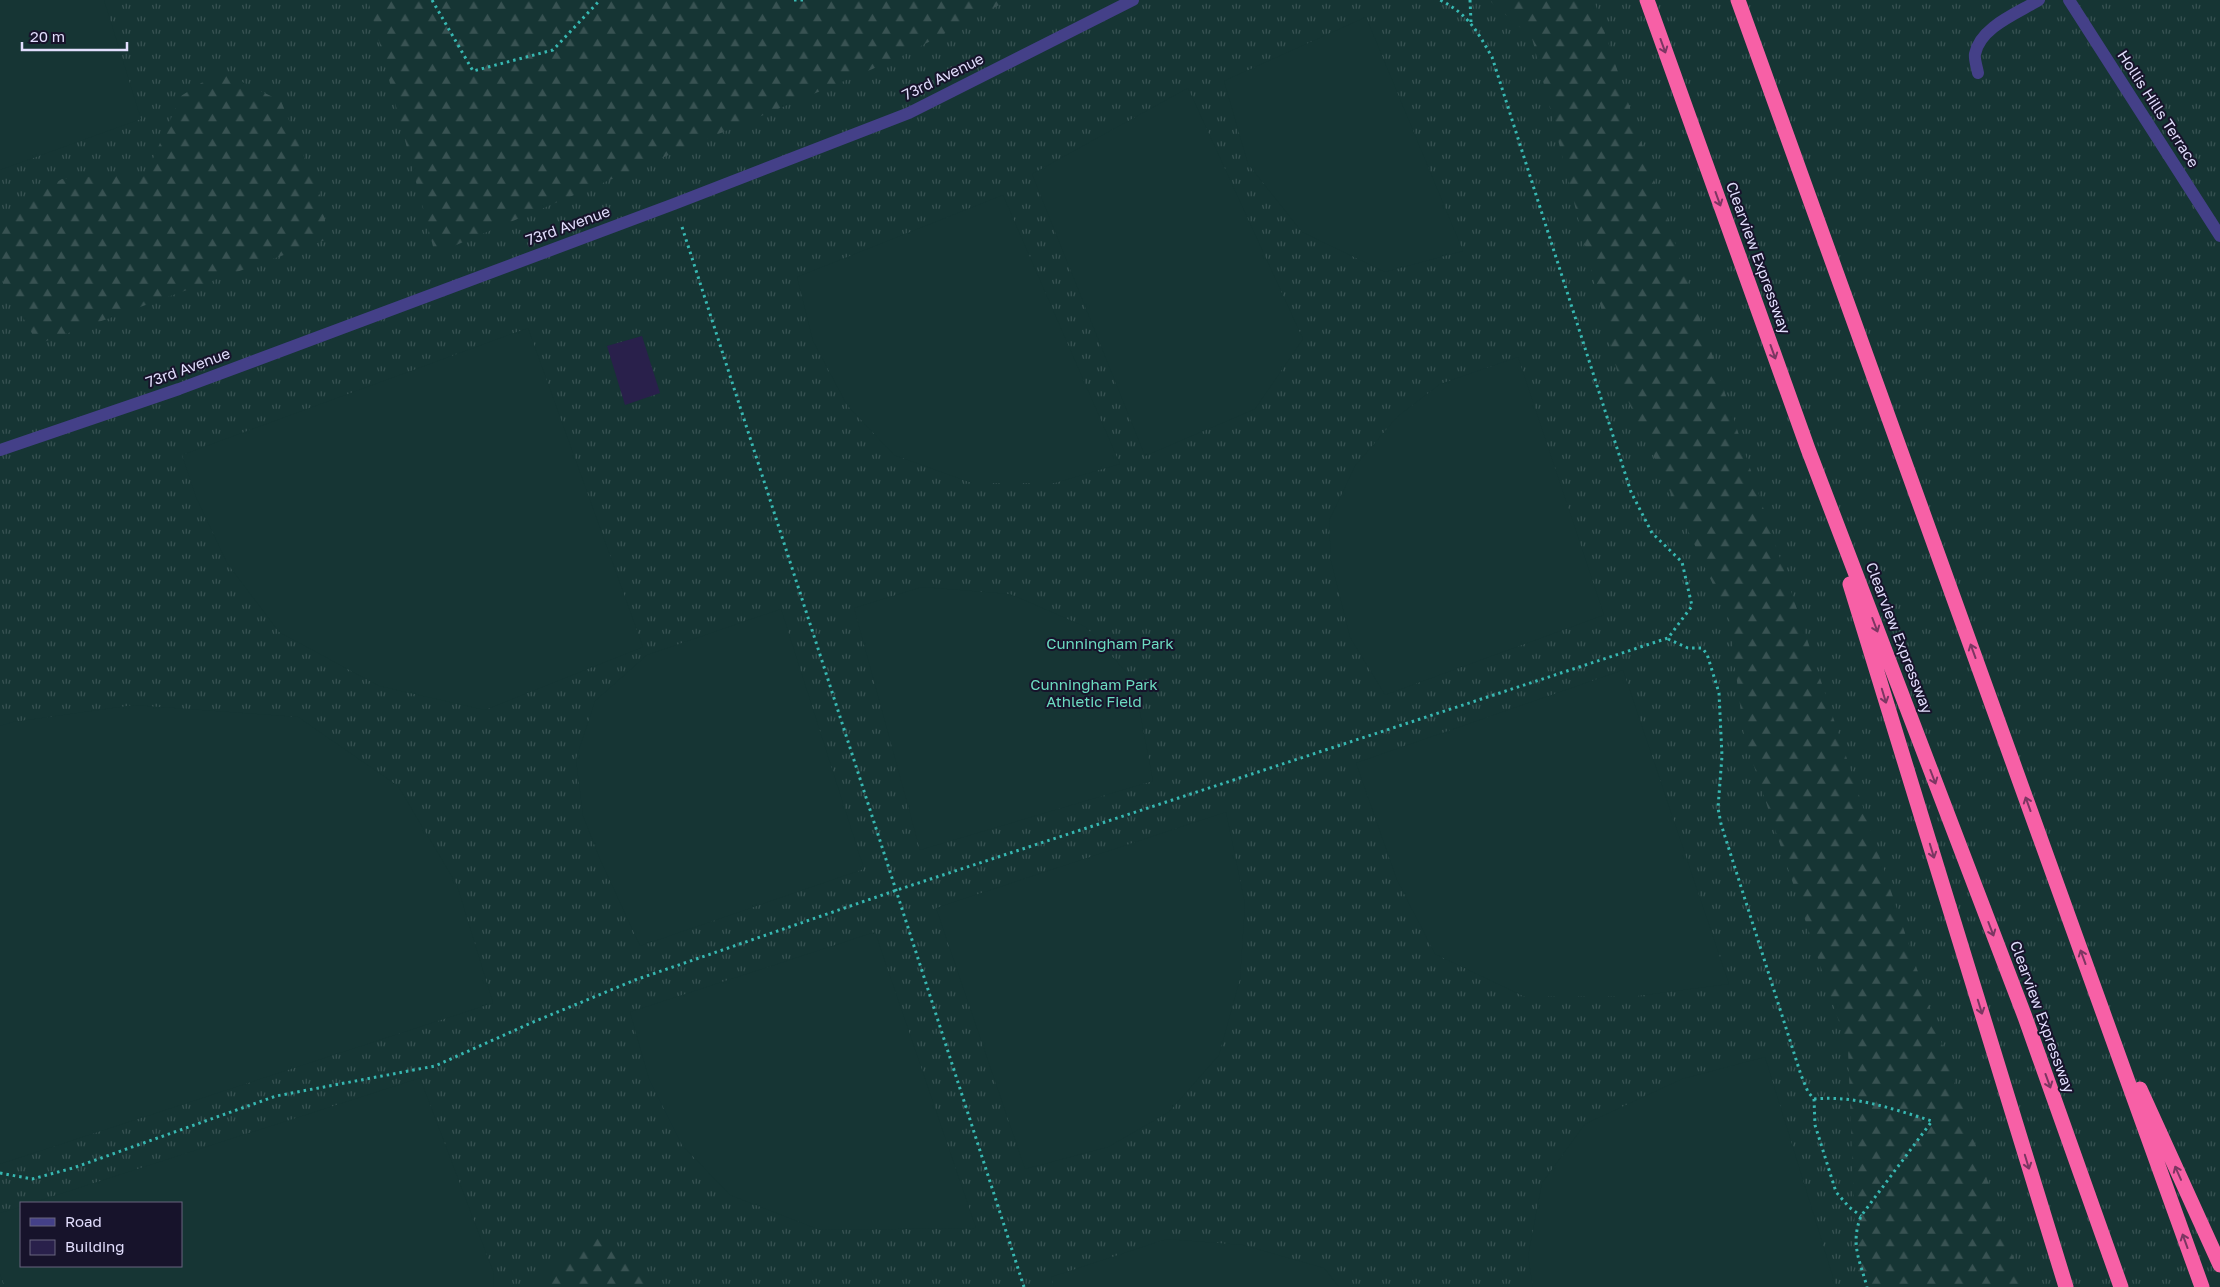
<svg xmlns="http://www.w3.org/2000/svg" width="2220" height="1287" viewBox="0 0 2220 1287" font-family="'Golos Text',sans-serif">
<defs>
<pattern id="grass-tufts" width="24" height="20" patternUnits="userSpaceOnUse" patternTransform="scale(1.25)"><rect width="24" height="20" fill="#163534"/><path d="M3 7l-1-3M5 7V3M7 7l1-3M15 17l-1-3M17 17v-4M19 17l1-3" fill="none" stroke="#385252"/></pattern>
<pattern id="forest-firs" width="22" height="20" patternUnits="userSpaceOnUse" patternTransform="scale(1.25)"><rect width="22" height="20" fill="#163534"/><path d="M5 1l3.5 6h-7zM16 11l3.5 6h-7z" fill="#385252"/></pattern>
</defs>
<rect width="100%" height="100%" fill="#17132b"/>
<!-- grass -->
<path fill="url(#grass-tufts)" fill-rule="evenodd" d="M0,0h2220v1287h-2220zM21,1203h160v63h-160z"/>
<!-- forest -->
<path fill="url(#forest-firs)" d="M368,0h641l-113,59 -461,195z
M1489,0h105l429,1287h-166l-9,-238 -104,-313 -15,-117 -108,-233 -89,-348z
M220,71l61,30 40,97 7,41 -290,105 -38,-67v-55l12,-14 50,-29 85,-7 34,-76z
M593,1232l72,55h-135z"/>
<!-- pitch -->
<path fill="#163534" d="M0,0h104l37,119 -141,51z
M1366,17l97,234 -78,21 -83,-40 -54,-68 -24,-83z
M1188,88l115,251 -48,70 -110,47 -113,-282z
M1003,195l117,269 -65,19h-83l-78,-28 -47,-50 -34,-64 -16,-64z
M528,328l115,319 -158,63 -106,-24 -100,-54 -52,-69 -31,-66 -14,-42z
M1518,357l86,258 -219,80 -35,-58 -19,-76 -2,-40 26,-55 42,-49 43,-33z
M922,587l88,7 76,33 48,54 19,100 -233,69 -66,-242z
M781,609l83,260 -224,77 -40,-87 -17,-43 -7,-57 19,-58 52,-46z
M1623,670l106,314 -92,12h-114l-88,-42 -38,-74 -41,-117z
M134,705l164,12 100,69 59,99 36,118 -493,161v-438l13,-4z
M1226,812l19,92 -5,75 -21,76 -50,57 -61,35 -83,22 -89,-261z
M875,932l101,296 -156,2 -90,-35 -48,-50 -33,-66 -19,-67z
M1765,1057l71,230h-303l-5,-31 14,-73 43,-59 97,-45z
M420,1078l73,193 1,16h-489l-5,-13v-61l21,-6v59h160v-63h-149z
M1167,1239l76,6 81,23 15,19h-285l-3,-10z"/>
<!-- building -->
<path fill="#29204b" d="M642,336l18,57 -35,12 -18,-59z"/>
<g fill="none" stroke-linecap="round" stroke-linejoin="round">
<!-- path -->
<path stroke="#37b8b2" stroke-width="3" stroke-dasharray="2.5 4" stroke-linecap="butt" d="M432,0l41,71 80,-21 47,-50
M794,0h10
M1470,0l1,22
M682,227l342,1060
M1668,639l20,9h14l5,6 12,39 3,63 -4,52 3,16 80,251 7,17 6,7 1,26 21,67 13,15 12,9
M1814,1099c41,-4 79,10 118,22l-71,95c-11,28 -1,45 6,71
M0,1173l32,6 41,-11 203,-72 159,-30 96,-43 104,-43 262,-90 771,-252 24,-32 -10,-44 -30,-29 -21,-41 -139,-435c-15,-26 -24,-43 -52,-57"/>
<!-- minor -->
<path stroke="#444088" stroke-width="12" d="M2069,0l151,236
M1978,73c-1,-6 -4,-14 -3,-19 5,-27 43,-41 64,-54
M0,450l179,-61 495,-185 235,-91 224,-113"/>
<!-- highway -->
<path stroke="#f760a6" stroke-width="15" d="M1647,0l161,449 217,568 96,270
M1738,0l464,1287
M1850,584l216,703
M2140,1089l80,176"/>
</g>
<!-- one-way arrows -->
<defs><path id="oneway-shaft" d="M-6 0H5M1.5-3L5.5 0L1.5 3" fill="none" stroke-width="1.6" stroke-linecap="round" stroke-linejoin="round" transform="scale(1.25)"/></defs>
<g stroke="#7c3662">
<use href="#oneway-shaft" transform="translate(1663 46) rotate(70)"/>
<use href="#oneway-shaft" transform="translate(1718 199) rotate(70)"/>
<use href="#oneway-shaft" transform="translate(1773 352) rotate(70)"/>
<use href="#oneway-shaft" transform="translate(1875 625) rotate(69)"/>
<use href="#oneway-shaft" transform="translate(1973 651) rotate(-110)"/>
<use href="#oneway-shaft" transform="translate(1884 696) rotate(73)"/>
<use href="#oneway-shaft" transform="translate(1933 777) rotate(69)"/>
<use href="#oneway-shaft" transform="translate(2028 804) rotate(-110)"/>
<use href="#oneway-shaft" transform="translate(1932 851) rotate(73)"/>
<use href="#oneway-shaft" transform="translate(1991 929) rotate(69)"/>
<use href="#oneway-shaft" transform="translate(2083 957) rotate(-110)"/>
<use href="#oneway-shaft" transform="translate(1980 1007) rotate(73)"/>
<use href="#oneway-shaft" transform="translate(2048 1081) rotate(70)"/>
<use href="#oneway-shaft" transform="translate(2027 1162) rotate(73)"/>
<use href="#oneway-shaft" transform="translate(2178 1173) rotate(-114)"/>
<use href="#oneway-shaft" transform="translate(2185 1241) rotate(-110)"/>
</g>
<g text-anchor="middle" stroke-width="4" stroke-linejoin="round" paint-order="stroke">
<!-- street labels -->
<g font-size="15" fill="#e2defd" stroke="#17132b">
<text transform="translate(943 77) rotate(-26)" y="5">73rd Avenue</text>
<text transform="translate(2158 109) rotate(57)" y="5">Hollis Hills Terrace</text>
<text transform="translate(568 226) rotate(-20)" y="5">73rd Avenue</text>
<text transform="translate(1758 258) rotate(70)" y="5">Clearview Expressway</text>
<text transform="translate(188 368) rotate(-20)" y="5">73rd Avenue</text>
<text transform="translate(1899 638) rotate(69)" y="5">Clearview Expressway</text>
<text transform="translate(2042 1017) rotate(70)" y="5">Clearview Expressway</text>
</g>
<!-- park labels -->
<g font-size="15" fill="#6cdcc1" stroke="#17132b">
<text x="1110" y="649">Cunningham Park</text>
<text x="1094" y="690">Cunningham Park<tspan x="1094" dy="17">Athletic Field</tspan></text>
</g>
</g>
<!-- legend -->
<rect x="20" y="1202" width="162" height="65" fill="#17132b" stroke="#68647f"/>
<rect x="30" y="1218" width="25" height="8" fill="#444088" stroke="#68647f"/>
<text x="65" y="1227" font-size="15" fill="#e2defd">Road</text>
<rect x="30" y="1240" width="25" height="15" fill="#29204b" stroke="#68647f"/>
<text x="65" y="1252" font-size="15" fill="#e2defd">Building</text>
<!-- scale -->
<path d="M22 42v8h105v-8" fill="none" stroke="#e2defd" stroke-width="2.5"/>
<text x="30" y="42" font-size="15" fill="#e2defd" stroke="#17132b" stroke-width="4" paint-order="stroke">20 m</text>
</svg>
